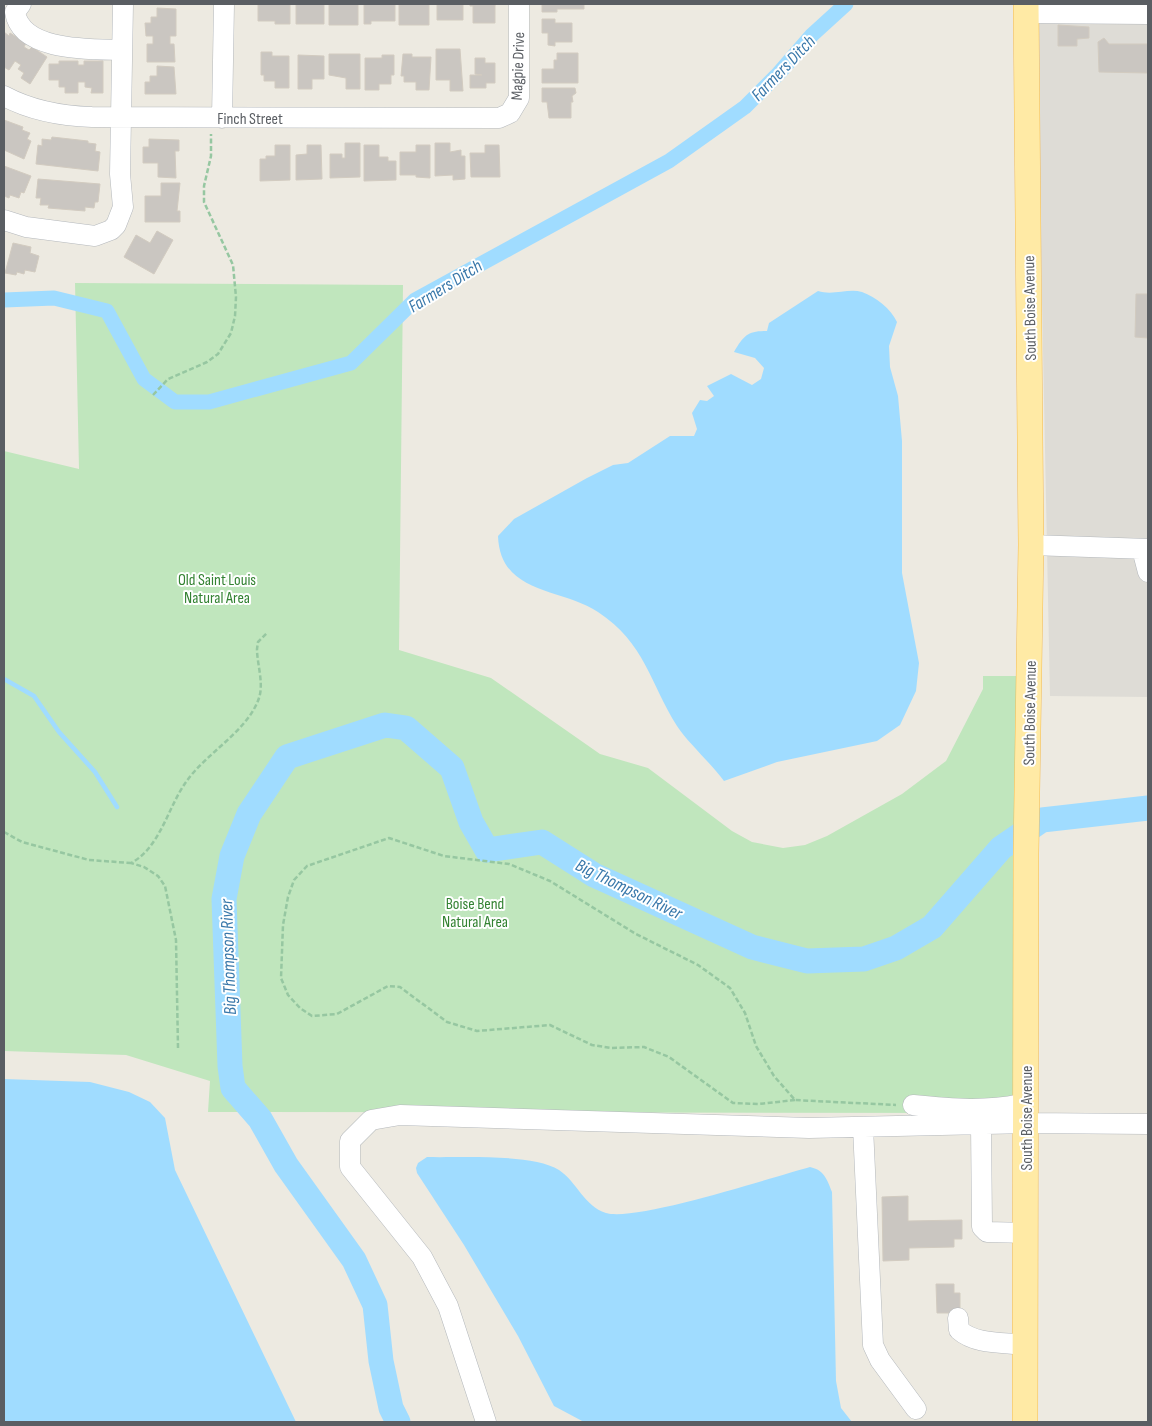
<svg xmlns="http://www.w3.org/2000/svg" width="1152" height="1426" viewBox="0 0 1152 1426" font-family="'Sofia Sans Condensed',sans-serif">
<rect width="100%" height="100%" fill="#edeae1"/>
<!-- industrial -->
<path fill="#dedcd6" d="M1036,4h112v693l-98,-1z"/>
<!-- green -->
<path fill="#c0e6bd" d="M75,283l328,2 -4,365 92,28 109,76 48,14 84,63 20,11 31,6 22,-3 22,-9 75,-42 44,-33 37,-72v-13h37l-5,437 -807,-1 2,-31 -84,-26 -122,-4v-600l75,18z"/>
<!-- water -->
<path fill="#a0dcff" d="M818,291c15,5 30,-3 44,1 14,5 29,17 35,30l-8,24 1,21 8,29 4,45v132l17,90 -3,28 -16,34 -23,16 -100,21 -53,19c-14,-19 -35,-37 -47,-55 -27,-43 -32,-83 -79,-114 -36,-24 -98,-17 -100,-76l16,-17 73,-41 26,-13 15,-2 42,-27h24l3,-7 -5,-16 8,-13 7,1 7,-5 -7,-10 24,-12 21,11 9,-6 3,-11 -9,-10 -21,-6c10,-17 14,-21 33,-21l2,-8z
M4,1079l86,3 39,10 21,10 15,16 10,52 121,252h-292z
M427,1157c34,1 105,-4 132,13 18,12 25,36 47,43 30,9 167,-36 204,-46 14,3 17,12 22,25l4,189 5,27 11,14h-268l-30,-16 -36,-70 -54,-91 -47,-72 -1,-5 2,-5z"/>
<g fill="none" stroke-linecap="round" stroke-linejoin="round">
<!-- stream -->
<path stroke="#a0dcff" stroke-width="4.5" d="M4,679l30,17 25,36 36,40 22,35"/>
<!-- canal -->
<path stroke="#a0dcff" stroke-width="15" d="M4,300l50,-2 53,13 37,68 31,23h34l142,-39 64,-63 254,-139 76,-54 34,-34 33,-38 34,-31"/>
<!-- river -->
<path stroke="#a0dcff" stroke-width="25" d="M398,1422l-7,-14 -10,-47 -6,-56 -21,-45 -68,-95 -26,-46 -27,-31 -3,-22 -6,-167 8,-43 17,-42 38,-57 98,-32 21,3 46,40 19,54 16,28 55,-8 52,33 158,72 55,14 57,-2 32,-11 36,-21 69,-79 41,-28 106,-12"/>
</g>
<!-- building -->
<path fill="#cac6c1" stroke="#d2cbc0" d="M258,4h32v20h-15v-3h-17z
M296,4h28v20h-28z
M335,4h23v21h-29v-20z
M364,4h31v17h-24v3h-7z
M407,4h22v21h-30v-20z
M437,4h26v16h-26z
M470,4h27l-2,1v18h-22v-17h-3z
M542,4h42v5h-27v3h-15z
M157,8l19,1v27h-6v8h4l1,18h-28v-18h6v-8h-7l-1,-13h6v-6h6z
M542,19h13v4h17v19h-17v4l-7,-1v-12h-6z
M1058,25l31,2v11l-12,1v7h-19z
M4,32l5,4 1,-3 16,10 -2,4 5,3 3,-3 15,10 -17,27 -9,-6 3,-5 -6,-4 3,-4 -6,-4 -6,9 -5,-3z
M1104,38l5,6h39v29l-49,-1 -1,-30z
M436,49h24l3,42h-13v-11h-14z
M261,52h11v4h17v32h-14v-7h-11v-6h-3z
M557,53h21v30h-36v-14h12v-9h3z
M329,54h31v35h-14v-11l-17,-3z
M403,54h9v3h19l-2,33h-13v-8h-12v-6h-3z
M298,55l26,1v23h-12v10h-14z
M382,55h12v20h-3v9h-12v6h-14v-32h17z
M475,58h10v5h10v20h-9v5h-16v-13h12l-7,-1z
M59,61h19v4h6v-4h19v32h-12l1,-5 -7,-1v-5h-7v11h-13v-6h-6v-7h-10v-16h10z
M157,66l17,1 2,27h-31v-12h5v-6h7z
M542,88h33l1,5 -4,3 1,6h-2v16h-22l-2,-16h-5z
M4,120l19,7 -1,3 8,3 -3,6 4,2 -7,18 -20,-9z
M52,137l36,4v2l8,1 -1,7 5,1 -2,19 -62,-7 2,-19 4,1v-7l9,1z
M149,139l30,1v11h-4l1,27 -18,-1v-14h-15v-16h6z
M345,143h15v34l-30,1v-24h12v4h3z
M435,143h15v9l11,-2v6h4v23l-12,1v-5l-18,1z
M275,145h15v35l-30,1v-22h6v-3h9z
M307,145h14l1,34 -26,1v-25l11,-1z
M364,145h15v12h9v4h8v19l-32,1z
M416,145h14v33l-14,-1v-2h-16v-23h16z
M485,145h14l1,32h-29l-1,-24h15z
M4,166l27,10 -7,17 -3,-1 -2,6 -9,-3 -1,3 -5,-2z
M38,179l62,5 -2,18h-3l-1,6 -9,-1v4l-37,-3 1,-3h-9l1,-7h-5z
M161,183h19l-3,28h3v11h-35v-26h16z
M157,231l16,9 -19,34 -30,-17 12,-22 14,8z
M13,243l18,4 -1,6 9,3 -4,16 -10,-2 -1,4 -7,-2 -1,3 -11,-2z
M1136,294h12v44l-13,-1z
M908,1196v25l54,-1v19h-8v8l-45,1v12l-26,1 -1,-64z
M936,1284h18v9h6v16l-3,4h-20z"/>
<g fill="none" stroke-linecap="round" stroke-linejoin="round">
<!-- minor casing -->
<g stroke="#b4b8bc" stroke-width="21">
<path id="minor" d="M21,4l-6,8c6,40 77,37 107,38
M1026,13l122,1
M4,96c28,15 57,20 88,21l407,1 11,-5 9,-15v-94
M222,118l2,-114
M4,220l22,7 69,9 16,-6 5,-5 7,-18 -3,-33 3,-170
M1031,545l117,4
M1142,549l6,23
M913,1105c38,4 76,7 113,-2
M981,1124l1,103 5,5 39,1
M863,1127l10,218 7,15 36,49
M958,1318l1,12c17,15 44,12 67,15
M486,1422l-38,-116 -26,-49 -72,-90v-26l21,-21 29,-5 409,13 217,-5 122,1"/>
</g>
<!-- major casing -->
<g stroke="#f4bc54" stroke-width="26">
<path id="major" d="M1025,1422l1,-568 5,-309 -5,-541"/>
</g>
<!-- path -->
<path stroke="#96c7a1" stroke-width="2.5" stroke-dasharray="5 2.5" stroke-linecap="butt" d="M153,395l15,-16 39,-17 11,-8 13,-21 4,-17 1,-19 -3,-32 -29,-63v-16l7,-30v-22
M4,832l18,10 67,18 42,3
M178,1048l-2,-108 -11,-54 -7,-10 -14,-9 -13,-4c29,-15 37,-56 55,-81 20,-29 62,-51 73,-84 5,-15 -2,-34 -2,-49l1,-7 9,-9
M795,1100l-36,4 -26,-1 -64,-46 -25,-10 -33,1 -19,-3 -42,-20 -73,6 -30,-9 -47,-35 -12,-1 -51,28 -25,2 -12,-8 -12,-13 -7,-17 2,-53 5,-28 6,-17 13,-14 82,-28 55,18 65,8 41,17 86,53 62,31 32,23 15,25 11,33 18,30 21,24 101,5"/>
<!-- minor -->
<use href="#minor" stroke="#fff" stroke-width="20"/>
<!-- major -->
<use href="#major" stroke="#ffeaa5" stroke-width="25"/>
</g>
<g text-anchor="middle" stroke-width="4" stroke-linejoin="round" paint-order="stroke">
<!-- street labels -->
<g font-size="16" fill="#5a5e63" stroke="#fff">
<text transform="translate(517 66) rotate(-88)" y="6">Magpie Drive</text>
<text x="250" y="124">Finch Street</text>
<text transform="translate(1029 308) rotate(-91)" y="6">South Boise Avenue</text>
<text transform="translate(1029 713) rotate(-89)" y="6">South Boise Avenue</text>
<text transform="translate(1026 1118) rotate(-90)" y="6">South Boise Avenue</text>
</g>
<!-- park labels -->
<g font-size="16" fill="#338232" stroke="#fff">
<text x="217" y="585">Old Saint Louis<tspan x="217" dy="18">Natural Area</tspan></text>
<text x="475" y="909">Boise Bend<tspan x="475" dy="18">Natural Area</tspan></text>
</g>
<!-- water labels -->
<g font-size="18" font-style="italic" fill="#3978aa" stroke="#fff">
<text transform="translate(783 68) rotate(-46)" y="6">Farmers Ditch</text>
<text transform="translate(445 286) rotate(-32)" y="6">Farmers Ditch</text>
<text transform="translate(629 889) rotate(26)" y="6">Big Thompson River</text>
<text transform="translate(228 957) rotate(-92)" y="6">Big Thompson River</text>
</g>
</g>
<!-- border -->
<rect width="1152" height="1426" fill="none" stroke="#5a5e63" stroke-width="10"/>
</svg>
